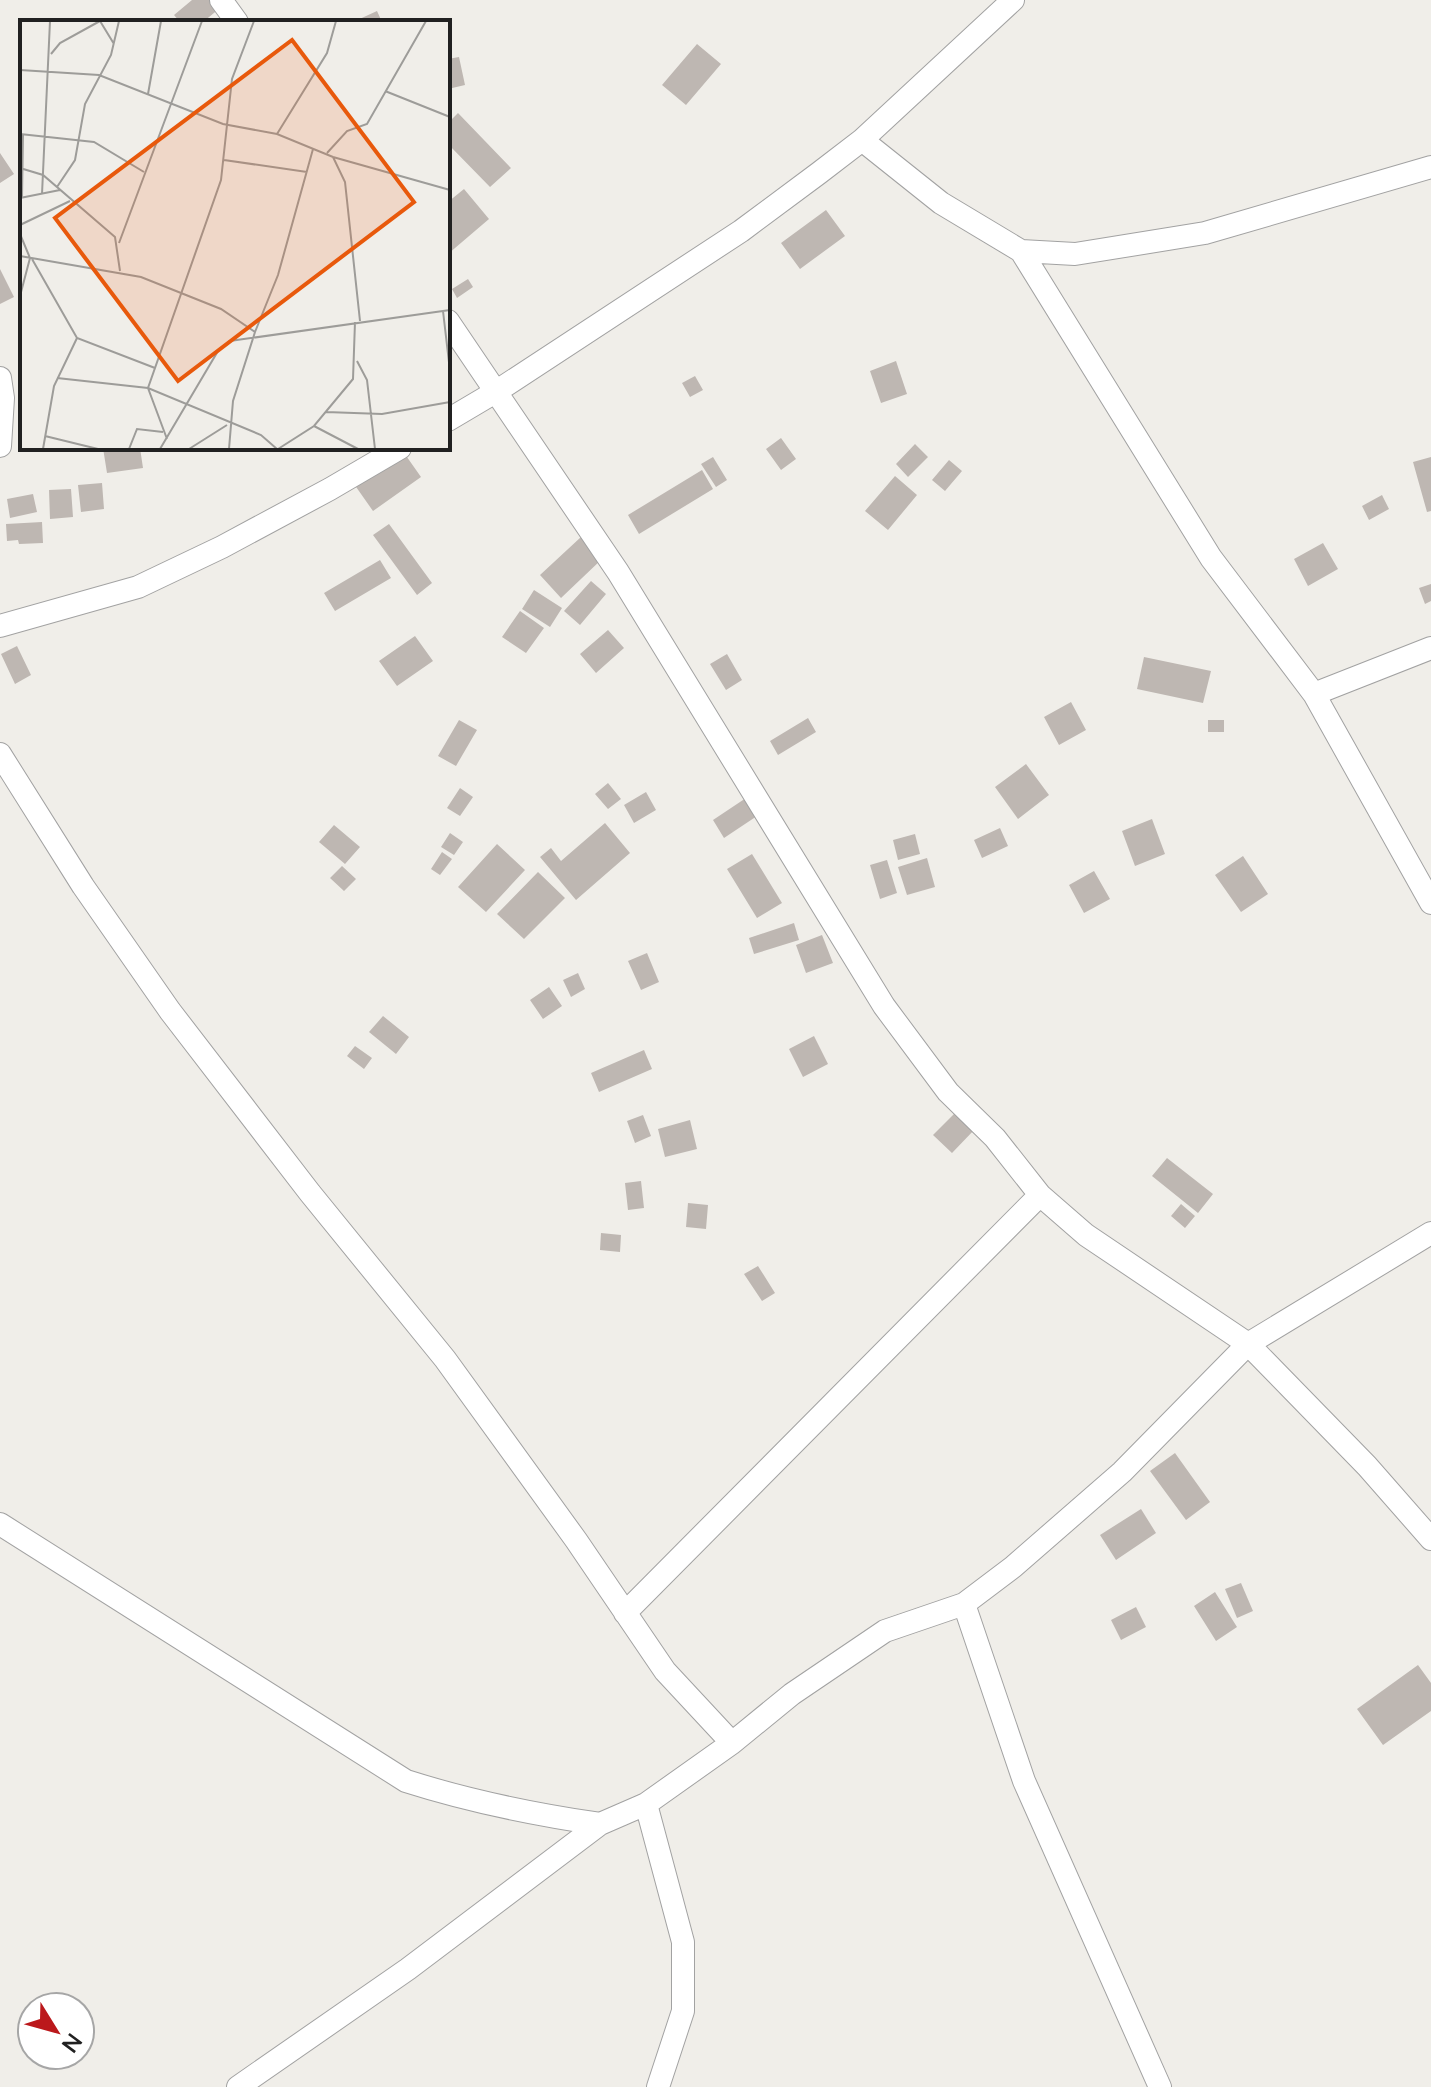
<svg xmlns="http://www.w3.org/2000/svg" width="1431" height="2087" viewBox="0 0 1431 2087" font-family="Lato,sans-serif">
<rect width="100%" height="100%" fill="#f0eee9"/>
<!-- building -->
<path fill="#beb7b2" d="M192,0h22l6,8 -17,14h-23l-6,-7z
M377,11l5,11h-29z
M697,44l24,20 -35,41 -24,-20z
M459,57l6,28 -17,4v-30z
M458,113l53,55 -21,19 -42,-43v-21z
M0,153l14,21 -14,9z
M464,189l25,30 -41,35v-52z
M826,210l19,26 -45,33 -19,-26z
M0,269l14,28 -14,7z
M468,279l5,8 -16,11 -5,-9z
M896,361l11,33 -26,9 -11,-32z
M695,376l8,14 -13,7 -8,-14z
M781,438l15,21 -15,11 -15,-21z
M915,444l13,13 -20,20 -12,-13z
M103,448h37l3,20 -36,5z
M402,450l19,27 -48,34 -19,-27z
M713,457l14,23 -11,7 -15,-23z
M1431,457v54l-4,1 -14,-50z
M949,460l13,11 -17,20 -13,-11z
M702,470l11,19 -74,45 -11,-19z
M895,476l22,19 -29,35 -23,-19z
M102,483l2,26 -23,3 -3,-27z
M71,489l2,28 -23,2 -1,-29z
M33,494l4,18 -27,6 -3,-19z
M1382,495l7,14 -20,11 -7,-14z
M42,522l1,21 -24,1 -1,-4 -11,1 -1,-17z
M389,524l43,59 -15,12 -44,-60z
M581,537l21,22 -41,39 -21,-23z
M1323,543l15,26 -30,17 -14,-27z
M380,560l11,18 -56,33 -11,-18z
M591,581l15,13 -26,31 -16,-14z
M1431,584v17l-6,3 -6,-16z
M534,590l28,18 -12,19 -28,-18z
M520,611l24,17 -18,25 -24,-16z
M608,630l16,18 -28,25 -16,-19z
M415,636l18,25 -36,25 -18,-25z
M17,646l14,29 -16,9 -14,-30z
M727,654l15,26 -16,10 -16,-26z
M1144,657l67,14 -8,32 -66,-14z
M1071,702l15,28 -27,15 -15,-28z
M808,718l8,14 -38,23 -8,-14z
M459,720l18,10 -21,36 -18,-10z
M1208,720h16v12h-16z
M1026,764l23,31 -31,24 -23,-32z
M608,783l13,16 -13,10 -13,-15z
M460,788l13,9 -13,19 -13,-8z
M646,792l10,18 -22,13 -10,-18z
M746,798l11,18 -33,22 -11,-18z
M1152,819l13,35 -30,12 -13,-35z
M605,823l25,30 -54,47 -36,-43 11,-9 10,13z
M334,825l26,22 -15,17 -26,-22z
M1000,828l8,18 -26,12 -8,-18z
M450,833l13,9 -9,13 -13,-8z
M915,834l5,20 -22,6 -5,-20z
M497,844l28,26 -39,42 -28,-25z
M442,852l10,7 -12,16 -9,-6z
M752,854l30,49 -25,15 -30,-49z
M1243,856l25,38 -27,18 -26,-37z
M927,858l8,29 -28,8 -9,-28z
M887,860l10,33 -17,6 -10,-34z
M342,866l14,13 -12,12 -14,-13z
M1094,871l16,28 -26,14 -15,-28z
M538,872l27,26 -41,41 -27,-25z
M794,923l5,17 -45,14 -5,-16z
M822,935l11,28 -27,10 -10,-28z
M647,953l12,29 -18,8 -13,-29z
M578,973l7,16 -14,8 -8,-17z
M549,987l13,19 -19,13 -13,-19z
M383,1016l26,21 -13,17 -27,-22z
M814,1036l14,28 -25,13 -14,-28z
M355,1046l17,12 -8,11 -17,-13z
M644,1050l8,19 -53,23 -8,-19z
M958,1110l18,18 -24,25 -19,-18z
M643,1115l8,21 -16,7 -8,-22z
M690,1120l7,29 -32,8 -7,-28z
M1167,1158l46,36 -15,19 -46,-37z
M641,1181l3,27 -16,2 -3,-27z
M688,1203l20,2 -2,24 -20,-2z
M1181,1204l14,12 -10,12 -14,-12z
M601,1233l20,2 -1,17 -20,-2z
M758,1266l17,27 -13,8 -18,-27z
M1175,1453l35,49 -24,18 -36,-49z
M1141,1509l15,24 -40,27 -16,-25z
M1241,1583l12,28 -16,7 -12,-29z
M1215,1592l22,35 -21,14 -22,-35z
M1136,1607l10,20 -25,13 -10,-20z
M1418,1665l13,18v28l-48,34 -26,-36z"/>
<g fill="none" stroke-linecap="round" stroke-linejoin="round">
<!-- minor casing -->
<g stroke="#a2a2a2" stroke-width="24">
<path id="minor" d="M221,0l16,22
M862,140l79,63 80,48 54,3 130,-21 226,-66
M1021,251l190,307 103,136 117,209
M448,321l170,251 266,434 64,86 47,46 45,57 46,40 162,109 119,122 64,73
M0,378l3,20 -3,48
M448,420l49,-29 244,-160 78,-58 43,-33 151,-140
M0,626l138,-39 84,-40 108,-58 70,-41
M1314,694l117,-46
M0,754l83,132 87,125 140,182 135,166 131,181 89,131 67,72
M0,1524l406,257c66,21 125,33 194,43
M964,1604l60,177 136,306
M625,1613l415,-418
M646,1804l37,138v69l-25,76
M238,2087l170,-118 192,-145 46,-20 86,-61 60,-49 93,-63 79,-27 49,-37 109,-95 126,-128 183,-111"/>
</g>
<!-- minor -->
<use href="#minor" stroke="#fff" stroke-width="22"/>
</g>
<!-- overview -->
<g transform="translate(20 20)">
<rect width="430" height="430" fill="#f0eee9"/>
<path fill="none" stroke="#9d9c99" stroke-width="2" d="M80,1l14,23M31,34l9,-11 40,-22M0,50l79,5 124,49 54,10 56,23 117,33M365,71l65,26M128,74l13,-73M0,114l74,8 50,30M257,114l50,-81 9,-32M307,133l20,-22 20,-7 59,-103M313,137l12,25 15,139M204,140l83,12M0,148l23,7 72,62 5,34M37,167l18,-27 10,-56 26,-49 8,-34M22,174l8,-173M2,177l1,-63M0,178l40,-8M0,205l50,-24M0,214l10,24 -10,38M99,223l83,-222M0,236l121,21 80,32 34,23 -22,69 -4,48M12,239l45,79 78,30M423,291l7,60M235,312l23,-57 35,-126M337,341l10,19 8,69M37,358l91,10 113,47 16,14M306,392l56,2 68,-12M294,406l44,23M25,416l53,13M147,419l-19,-51 73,-208 11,-101 22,-58M23,429l11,-63 23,-48M109,429l8,-20 26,3M140,429l58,-98 12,-10 220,-31M169,429l38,-24M258,429l36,-23 39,-47 2,-57"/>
<path fill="#e8590c" fill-opacity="0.15" stroke="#e8590c" stroke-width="4" d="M272,20l122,162 -236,179 -123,-163z"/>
<rect width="430" height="430" fill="none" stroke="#212121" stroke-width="4"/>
</g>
<!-- north arrow -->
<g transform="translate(56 2031) rotate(127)"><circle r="38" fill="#ffffff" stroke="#a6a6a6" stroke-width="2"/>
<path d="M0-6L14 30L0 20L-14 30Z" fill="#bb181b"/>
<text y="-12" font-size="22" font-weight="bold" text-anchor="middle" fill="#212121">N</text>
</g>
</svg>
